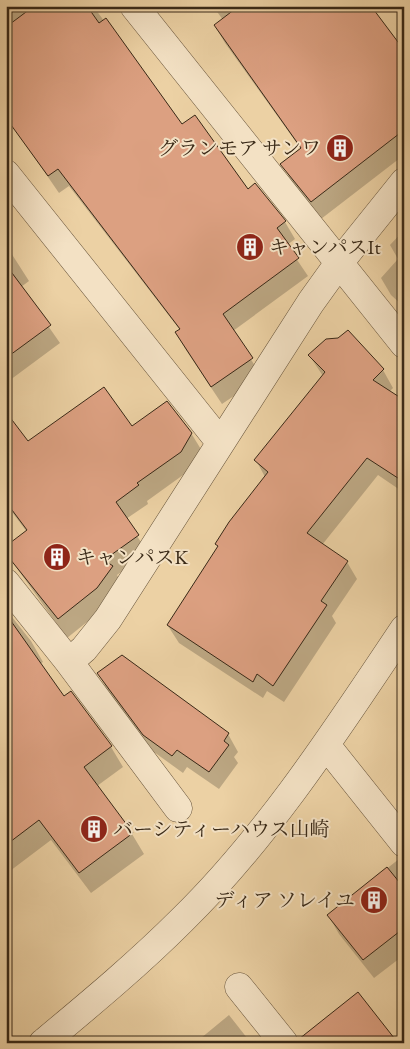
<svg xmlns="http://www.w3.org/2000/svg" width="410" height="1049" viewBox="0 0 410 1049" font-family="'EB Garamond','Noto Serif JP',serif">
<rect width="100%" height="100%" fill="#ecd1a4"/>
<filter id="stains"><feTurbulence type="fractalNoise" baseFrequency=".004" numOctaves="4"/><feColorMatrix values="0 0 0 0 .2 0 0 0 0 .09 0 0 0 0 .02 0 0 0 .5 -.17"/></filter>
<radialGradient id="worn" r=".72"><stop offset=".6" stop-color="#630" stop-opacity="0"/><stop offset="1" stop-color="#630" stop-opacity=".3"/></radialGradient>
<!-- shadow -->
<path fill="#0003" d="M6,6h87l89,120 66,64 37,32 10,17 -8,6 21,31 -75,55 29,46 -40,27 -36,-54 -10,-17 4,-3 -111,-144 -10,7 -53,-77z
M213,6h155l36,49v100l-83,64 -29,-37 -10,-18 19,-15 -76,-106 -10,-17 8,-6z
M404,230v77l-13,-12 -10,-17 17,-19 -8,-14z
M6,245l23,36 -8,6 39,56 -54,40z
M309,355l74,15 10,18 -4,4 15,10v82l-4,6 -22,-15 -56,70 25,17 10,17 -25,37 4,7 -52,79 -17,-11 -4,7 -84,-55 -11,-17 97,-149 -9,-17 67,-84z
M6,414l22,29 104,-15 59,5 11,18 -12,19 -43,31 1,3 -22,15 22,34 -31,22 5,9 -15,22 -40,32 -61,-85 21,-21 -21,-28z
M12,617l19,24 12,21 -3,2 23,34 8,-5 40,54 12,20 -26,19 35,48 12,20 -53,39 -40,-53 -45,34v-253z
M98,673l130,61 10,18 -4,5 4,6 -19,26 -32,-22 -4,6 -29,-21 -46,-61z
M399,859h5v96l-30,23 -35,-44 -11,-19z
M229,1015l22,28h-56z"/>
<!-- building -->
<path fill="#dca081" stroke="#392917" d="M34,6h53l12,17 7,-5 76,106 13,-9 53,74 7,-6 31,38 -9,7 22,30 -76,56 30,44 -42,29 -36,-55 5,-3 -122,-160 -10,7 -42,-58v-91z
M239,6h132l33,44v80l-93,72 -31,-38 21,-16 -87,-123z
M6,265l45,60 -45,33z
M348,330l36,39 -11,11 31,20v82l-37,-24 -60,75 41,28 -27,40 6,4 -54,81 -16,-12 -4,8 -86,-57 51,-79 -3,-2 14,-22 39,-50 -14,-12 71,-88 -17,-17 18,-16 12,-1z
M104,387l28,39 35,-25 25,32 -11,19 -44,31 2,2 -23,17 23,33 -35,25 9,6 -16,22 -39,31 -52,-65v-8l21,-16 -21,-28v-90l22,29z
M6,614l58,82 7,-5 41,55 -28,21 49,66 -54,40 -40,-53 -33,25z
M122,655l107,78 -5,8 5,4 -20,27 -32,-22 -5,6 -29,-21 -46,-62z
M387,867l17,21v40l-41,32 -36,-45z
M358,992l40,51h-99v-4z"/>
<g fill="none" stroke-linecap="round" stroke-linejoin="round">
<!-- minor casing -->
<g stroke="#66533a" stroke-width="29">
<path id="minor" d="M134,6l270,338
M6,174l214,268
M6,583l63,79 109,146
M69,662l15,-13 24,-30 203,-317 28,-39 65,-81
M326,745l78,98
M239,987l45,56
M43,1043c48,-40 95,-79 139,-123 86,-84 155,-191 222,-291"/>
</g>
<!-- minor -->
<use href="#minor" stroke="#f3e1c4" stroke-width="28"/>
</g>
<!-- icons -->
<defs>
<g id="building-disc" transform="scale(1.4375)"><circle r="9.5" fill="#8f2418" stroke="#f3e1c4"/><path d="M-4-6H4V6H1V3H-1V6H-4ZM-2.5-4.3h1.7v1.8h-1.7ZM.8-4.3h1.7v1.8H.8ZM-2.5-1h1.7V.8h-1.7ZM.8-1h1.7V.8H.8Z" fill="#fff"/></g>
</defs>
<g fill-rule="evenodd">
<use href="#building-disc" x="340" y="148"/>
<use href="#building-disc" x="250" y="247"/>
<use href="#building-disc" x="57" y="557"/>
<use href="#building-disc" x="94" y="829"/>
<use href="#building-disc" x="374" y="900"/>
</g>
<g text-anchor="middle" stroke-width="4" stroke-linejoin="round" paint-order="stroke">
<!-- poi labels -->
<g font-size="20" fill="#392917" stroke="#f3e1c4" text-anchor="start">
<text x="321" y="155" text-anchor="end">グランモア サンワ</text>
<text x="269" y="254">キャンパスIt</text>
<text x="76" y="564">キャンパスK</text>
<text x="113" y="836">バーシティーハウス山崎</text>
<text x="355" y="907" text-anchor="end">ディア ソレイユ</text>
</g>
</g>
<!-- margin -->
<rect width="410" height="1049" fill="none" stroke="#ecd1a4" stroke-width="25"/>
<rect x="8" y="8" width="395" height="1034" fill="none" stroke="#392917" stroke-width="2.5"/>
<rect x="12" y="12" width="385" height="1024" fill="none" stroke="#392917"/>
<rect width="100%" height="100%" filter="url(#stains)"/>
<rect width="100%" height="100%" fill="url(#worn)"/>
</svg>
